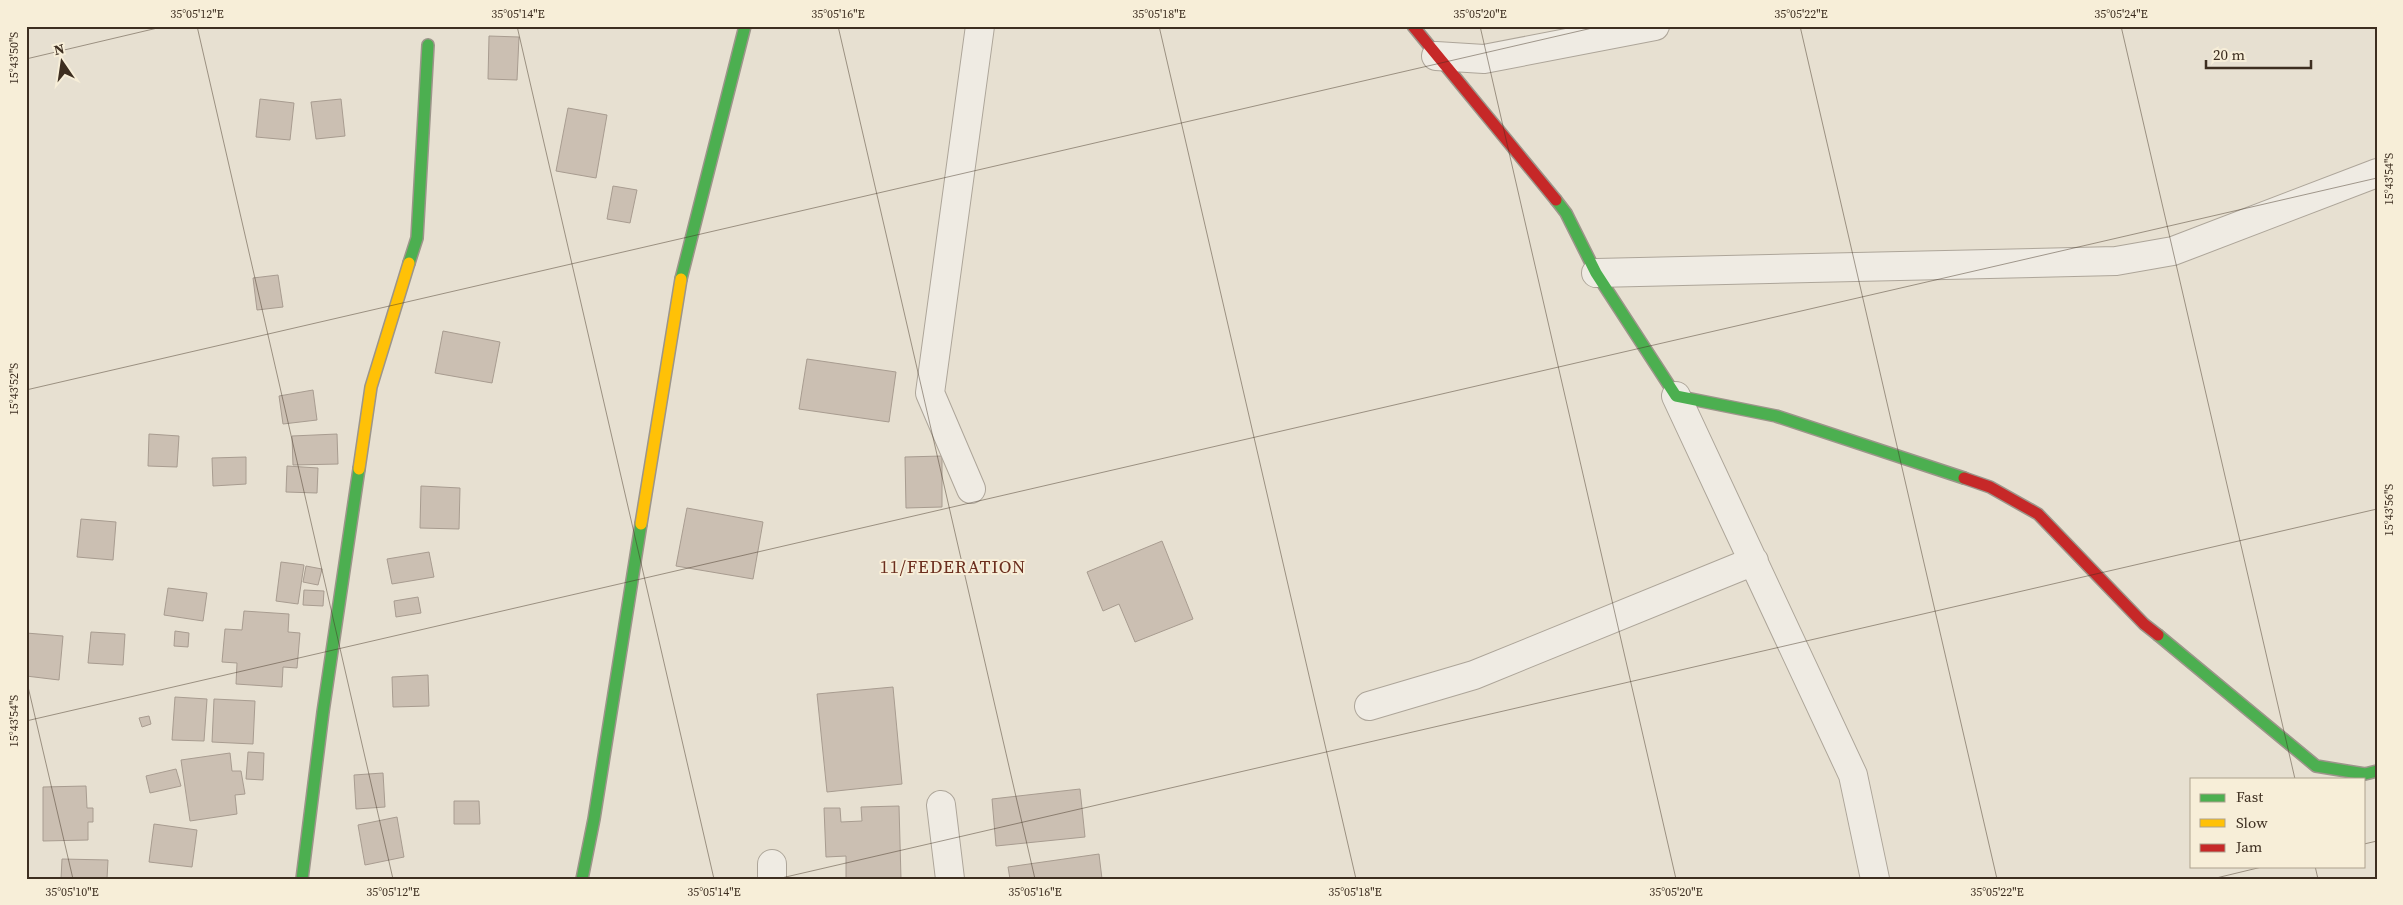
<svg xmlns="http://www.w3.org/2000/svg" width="2403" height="905" viewBox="0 0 2403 905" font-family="'Source Serif 4',serif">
<rect width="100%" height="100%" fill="#e7e0d1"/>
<!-- building -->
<path fill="#cbbfb2" stroke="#a89c90" d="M489,36l30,1 -2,43 -29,-1z
M260,99l34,4 -4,37 -34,-3z
M341,99l4,37 -29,3 -5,-37z
M568,108l39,7 -11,63 -40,-7z
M613,186l24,4 -7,33 -23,-4z
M278,275l5,32 -26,3 -4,-32z
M443,331l57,11 -8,41 -57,-10z
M807,359l89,13 -7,50 -90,-13z
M313,390l4,30 -34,4 -4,-28z
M149,434l30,2 -2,31 -29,-1z
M337,434l1,30 -45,1 -1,-29z
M942,456v51l-36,1 -1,-51z
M246,457v27l-33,2 -1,-28z
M287,466l31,2 -1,25 -31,-1z
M421,486l39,2 -1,41 -39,-1z
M687,508l76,14 -10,57 -77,-13z
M81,519l35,3 -3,38 -36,-3z
M1162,541l31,78 -58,23 -16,-38 -16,7 -16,-39z
M429,552l5,25 -42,7 -5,-25z
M281,562l23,3 -6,39 -22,-3z
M306,566l16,3 -4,16 -15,-3z
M168,588l39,5 -4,28 -39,-6z
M304,590l20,1 -1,15 -20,-1z
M418,597l3,16 -25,4 -2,-16z
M244,611l45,3 -1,18 12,1 -3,35 -14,-1 -1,20 -46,-3 1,-21 -15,-1 3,-33 17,1z
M175,631l14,2 -1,14 -14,-1z
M91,632l34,2 -2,31 -35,-2z
M26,633l37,3 -4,44 -33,-4z
M428,675l1,31 -36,1 -1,-30z
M893,687l9,97 -75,8 -10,-98z
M175,697l32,2 -3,42 -32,-1z
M214,699l41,2 -2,43 -41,-2z
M149,716l2,8 -9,3 -3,-9z
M248,752l16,1 -1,27 -17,-1z
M230,753l2,18h9l4,23 -10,1 2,19 -47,7 -9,-61z
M176,769l5,17 -31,7 -4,-17z
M383,773l2,34 -29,2 -2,-34z
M86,786l1,22h6v14h-5v18l-45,1v-54z
M1080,789l5,48 -89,9 -4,-47z
M454,801h25l1,23h-26z
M899,806l2,73h-55v-23l-20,1 -2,-49h16l1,14 21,-1 -1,-14z
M397,817l7,40 -39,8 -7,-40z
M154,824l43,6 -5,37 -43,-5z
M1099,854l3,25h-92l-2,-12z
M62,859l46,1 -1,19h-46z"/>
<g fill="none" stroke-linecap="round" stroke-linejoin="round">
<!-- street casing -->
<g stroke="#ada599" stroke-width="30">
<path id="street" d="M1436,56l48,3 171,-33
M1596,273l520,-12 57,-10 204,-78
M1676,396l177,379 22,104
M971,489l-41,-96 50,-367
M1369,706l105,-31 280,-114
M941,805l9,74
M772,864v15"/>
</g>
<!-- fast casing -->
<g stroke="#9c958a" stroke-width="14">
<path id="fast" d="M1556,200l10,13 30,60 80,123 100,20 188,62
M409,263l8,-25 11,-193
M681,279l64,-253
M2158,635l158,131 49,8 12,-3
M302,879l21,-167 36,-243
M582,879l12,-60 47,-295"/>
</g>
<!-- slow casing -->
<g stroke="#9c958a" stroke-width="14">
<path id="slow" d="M359,469l12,-82 38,-124
M641,524l40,-245"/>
</g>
<!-- jam casing -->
<g stroke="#9c958a" stroke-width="14">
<path id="jam" d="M1413,26l143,174
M1964,478l26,9 48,27 106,110 14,11"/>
</g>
<!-- street -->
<use href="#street" stroke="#efebe3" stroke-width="28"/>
<!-- fast -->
<use href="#fast" stroke="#4caf50" stroke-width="11"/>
<!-- slow -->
<use href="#slow" stroke="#ffc107" stroke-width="11"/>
<!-- jam -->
<use href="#jam" stroke="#c62828" stroke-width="11"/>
</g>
<!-- ticks -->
<path fill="none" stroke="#3d2e20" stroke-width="1" stroke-opacity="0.45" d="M197,26l196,853M517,26l197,853M838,26l197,853M1159,26l197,853M1480,26l196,853M1800,26l197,853M2121,26l174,753M26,59l140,-33M26,390l1575,-364M26,678l47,201M26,721l2351,-543M2364,844l13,-3M2315,866l3,13M777,879l1600,-370M2212,879l54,-13"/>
<g text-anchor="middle" stroke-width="4" stroke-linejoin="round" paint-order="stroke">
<!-- quarter labels -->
<g font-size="18" letter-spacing="1" fill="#6b2e1e" stroke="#f7eed8">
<text x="953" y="573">11/FEDERATION</text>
</g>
</g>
<!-- border -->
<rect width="2403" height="905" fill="none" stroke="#f7eed8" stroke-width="55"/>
<!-- legend -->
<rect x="2190" y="778" width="175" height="90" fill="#f7eed8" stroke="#ada18e"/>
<rect x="2200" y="794" width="25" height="8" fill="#4caf50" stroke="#ada18e"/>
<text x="2236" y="802" font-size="15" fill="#3d2e20">Fast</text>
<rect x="2200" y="819" width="25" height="8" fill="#ffc107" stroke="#ada18e"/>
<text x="2236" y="828" font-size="15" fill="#3d2e20">Slow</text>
<rect x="2200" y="844" width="25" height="8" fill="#c62828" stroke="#ada18e"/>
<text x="2236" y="852" font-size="15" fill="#3d2e20">Jam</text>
<!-- north arrow -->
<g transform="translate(62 62) rotate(347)" stroke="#f7eed8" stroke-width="4" paint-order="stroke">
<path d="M0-4L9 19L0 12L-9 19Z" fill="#3d2e20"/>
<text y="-8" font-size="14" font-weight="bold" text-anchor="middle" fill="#3d2e20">N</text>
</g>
<!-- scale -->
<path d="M2206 60v8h105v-8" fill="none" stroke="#3d2e20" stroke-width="2.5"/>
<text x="2213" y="60" font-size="15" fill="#3d2e20" stroke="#f7eed8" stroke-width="4" paint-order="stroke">20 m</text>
<rect x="28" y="28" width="2348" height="850" fill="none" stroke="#3d2e20" stroke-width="2"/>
<g font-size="12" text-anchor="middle" fill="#3d2e20">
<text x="197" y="18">35°05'12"E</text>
<text x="518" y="18">35°05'14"E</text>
<text x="838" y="18">35°05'16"E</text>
<text x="1159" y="18">35°05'18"E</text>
<text x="1480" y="18">35°05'20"E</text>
<text x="1801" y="18">35°05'22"E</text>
<text x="2121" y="18">35°05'24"E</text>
<text transform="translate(14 58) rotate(-90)" y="4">15°43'50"S</text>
<text transform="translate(2389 179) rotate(-90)" y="4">15°43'54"S</text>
<text transform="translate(14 389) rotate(-90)" y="4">15°43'52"S</text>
<text transform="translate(2389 510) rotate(-90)" y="4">15°43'56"S</text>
<text transform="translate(14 721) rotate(-90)" y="4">15°43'54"S</text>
<text x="72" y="896">35°05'10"E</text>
<text x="393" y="896">35°05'12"E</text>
<text x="714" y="896">35°05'14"E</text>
<text x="1035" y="896">35°05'16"E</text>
<text x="1355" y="896">35°05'18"E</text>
<text x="1676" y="896">35°05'20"E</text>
<text x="1997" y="896">35°05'22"E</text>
</g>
</svg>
